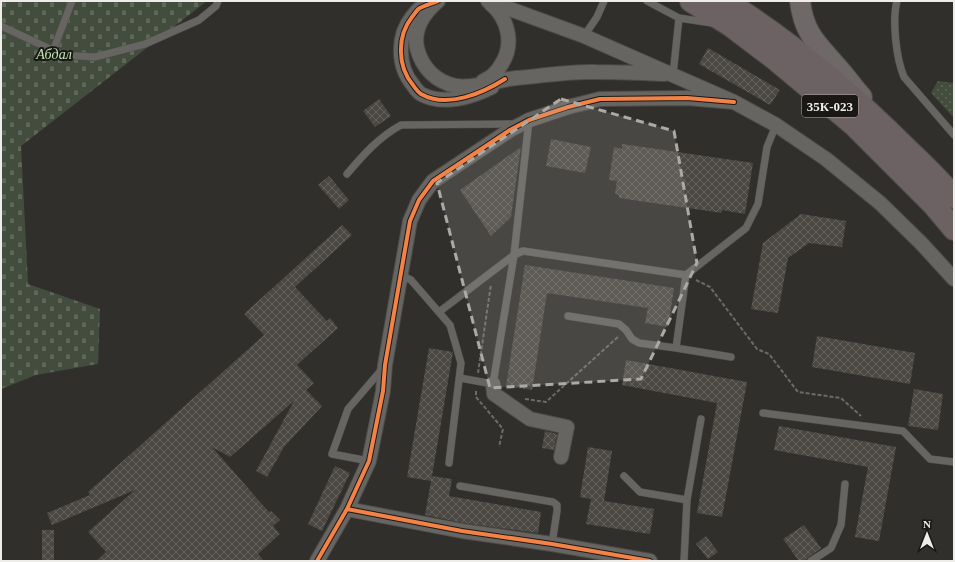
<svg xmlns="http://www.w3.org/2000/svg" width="955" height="562" viewBox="0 0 955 562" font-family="'Times New Roman',serif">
<defs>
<pattern id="grass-dots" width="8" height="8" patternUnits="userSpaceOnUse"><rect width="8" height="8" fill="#424d3e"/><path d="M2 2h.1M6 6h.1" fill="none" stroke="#5e675a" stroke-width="1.8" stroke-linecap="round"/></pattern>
<pattern id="cemetery-stones" width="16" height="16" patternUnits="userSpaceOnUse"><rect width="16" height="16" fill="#424d3e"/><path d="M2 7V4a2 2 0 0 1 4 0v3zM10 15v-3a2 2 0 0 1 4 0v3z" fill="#5e675a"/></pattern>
<pattern id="building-cross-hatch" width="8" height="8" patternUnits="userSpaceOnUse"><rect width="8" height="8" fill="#4b4742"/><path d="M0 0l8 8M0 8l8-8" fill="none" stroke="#65625d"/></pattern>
</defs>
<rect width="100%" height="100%" fill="#312f2c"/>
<!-- grass -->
<path fill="url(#grass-dots)" d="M938,81l16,2v35l-23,-25z"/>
<!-- cemetery -->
<path fill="url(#cemetery-stones)" d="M1,1h206l-186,145 7,138 72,25 -2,55 -62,11 -35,14z"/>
<!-- building -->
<path fill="url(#building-cross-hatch)" d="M708,48l72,42 -10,15 -71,-41z
M379,99l12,17 -16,11 -12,-16z
M551,139l40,8 -6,26 -39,-7z
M622,144l131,19 -8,51 -23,-4v3l-103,-15v-3l-4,-1 2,-13 -8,-1 5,-33 8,2z
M521,147l-10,70 -20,19 -31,-46z
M329,176l20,24 -10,9 -21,-24z
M801,214l45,7 -4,26 -33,-4 -21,15 -10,55 -27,-4 12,-66z
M342,225l10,10 -57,52 32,34 3,-3 8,10 -41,37 17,18 -8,7 16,16 -38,41 -17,30 -11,-6 38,-70 -64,56 -18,-10 57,65 2,-1 9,9 -7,6 7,8 -22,20 6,7h-168l10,-9 -18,-20 47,-42 -83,35 -5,-12 43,-18 -2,-3 176,-157 -20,-21z
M525,265l149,23 -6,39 -23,-4 3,-15 -101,-15 -15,97 -26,-4z
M817,336l98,17 -5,31 -98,-17z
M429,348l24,4 -21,124 20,3 -3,17 92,16 -3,21 -75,-10 -38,-8 6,-34 -24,-4z
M626,360l121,22 -25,135 -25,-4 20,-110 -95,-18z
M914,389l29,5 -5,36 -30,-4z
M779,426l117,21 -17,94 -24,-4 13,-70 -94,-17z
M545,431l12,3 -3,16 -12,-2z
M588,447l24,4 -8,50 50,8 -4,25 -64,-10 5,-25 -11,-2z
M335,466l15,7 -28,58 -14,-7z
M804,525l17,23 -17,13h-5l-16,-22z
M42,530h12v31h-12z
M706,536l12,16 -10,7 -12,-15z"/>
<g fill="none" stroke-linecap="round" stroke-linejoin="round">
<!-- service casing -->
<g stroke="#4c4b48" stroke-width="8">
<path id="service" d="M647,1l32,17 33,5
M897,1c-5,19 -1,57 7,76l50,58
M1,26l62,29 32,2 50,-13 54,-24 17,-14 2,-5
M584,36l13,-19 7,-16
M53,51l19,-50
M673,75l6,-57
M347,174c16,-19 32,-37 54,-49l114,-1
M401,275l10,5 39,45 11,38 -12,100
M686,275l-10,73 55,9
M439,312l75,-57 9,-4 163,24 60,-47 12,-24 9,-57 9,-22
M568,316l51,8 7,6 6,9 7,4 37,5
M460,378l33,6 21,-129 15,-135
M763,413l140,18 27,28 24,3
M369,461l-37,-7 16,-45 35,-41
M624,476l16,16 47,8
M460,486l93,16 4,3v6l-5,33
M684,561l3,-61 14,-81
M811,561l20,-13 10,-23 4,-41"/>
</g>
<!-- minor casing -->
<g stroke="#4c4b48" stroke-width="16">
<path id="minor" d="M438,1c-14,12 -25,28 -21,47 5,20 19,34 39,38 17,3 42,-6 60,-8 26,-2 53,-7 79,-6 23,0 46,1 69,2
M488,1l96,35 150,66 42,23 50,34 54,44 41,40 33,36
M426,5c-7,3 -9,6 -14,12 -15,19 -15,49 1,68 2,3 5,7 8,9 22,12 51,3 71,-7
M483,81c8,-3 14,-9 18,-16 14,-21 7,-47 -11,-62
M493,384l1,10 36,25 37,8 -6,30
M347,509l115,22 90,13 98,17
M317,561l30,-52 22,-48 14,-70 2,-26 25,-144 9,-21 14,-19 77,-51 19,-10 39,-13 32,-8 87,-1 47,4"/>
</g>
<!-- secondary casing -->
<g stroke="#4c4b48" stroke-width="22">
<path id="secondary" d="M800,1c4,34 18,43 39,68 8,9 15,19 23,28"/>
</g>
<!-- primary casing -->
<g stroke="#4c4b48" stroke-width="24">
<path id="primary" d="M691,1l39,24 45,34 79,66 79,79 21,25
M725,1c67,41 127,93 182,148 16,15 32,31 47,48"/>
</g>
<!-- path -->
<path stroke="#6c6b68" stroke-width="2" stroke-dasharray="4 2" stroke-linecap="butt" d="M696,280l14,7 47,62 12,5 29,38 43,6 20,18
M478,373l13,-89
M476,391v6l27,32 -4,18
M525,399l21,3 73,-66"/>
<!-- service -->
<use href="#service" stroke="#666562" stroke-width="7"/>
<!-- minor -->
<use href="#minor" stroke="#666562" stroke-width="14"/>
<!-- secondary -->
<use href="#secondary" stroke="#6e6968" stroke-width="20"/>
<!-- primary -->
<use href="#primary" stroke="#6c6263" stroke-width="22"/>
<!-- cycleway casing -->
<g stroke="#1a1815" stroke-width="6">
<path id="cycleway" d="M438,1c-6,2 -12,4 -18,7 -3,1 -5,6 -8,9 -15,19 -15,49 1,68 2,3 5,7 8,9 26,15 62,-1 84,-15
M347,509l115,22 90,13 98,17
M317,561l30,-52 22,-48 14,-70 2,-26 25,-144 9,-21 14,-19 77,-51 19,-10 39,-13 32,-8 87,-1 47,4"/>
</g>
<!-- cycleway -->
<use href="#cycleway" stroke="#f48246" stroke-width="4"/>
</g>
<!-- marked area -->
<path fill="#acaaa7" fill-opacity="0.2" stroke="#acaaa7" stroke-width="3" stroke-dasharray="8 5" stroke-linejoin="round" d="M561,99l113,32 23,132 -56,116 -151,9 -53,-205z"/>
<g text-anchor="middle" stroke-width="4" stroke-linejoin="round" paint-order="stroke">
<!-- shield labels -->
<rect fill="#1a1815" stroke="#aeada9" stroke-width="1" x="802" y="95" width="56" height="22" rx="3"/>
<g font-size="13" font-weight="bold" fill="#eeede9">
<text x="830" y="111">35К-023</text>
</g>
<!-- park labels -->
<g font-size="14" font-style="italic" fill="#c2e5b8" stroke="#1a1815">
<text x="54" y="59">Абдал</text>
</g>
</g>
<!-- border -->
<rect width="955" height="562" fill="none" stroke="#eeede9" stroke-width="4"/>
<!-- north arrow -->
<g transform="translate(927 534)" stroke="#1a1815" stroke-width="3" paint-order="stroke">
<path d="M0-3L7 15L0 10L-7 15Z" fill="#eeede9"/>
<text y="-6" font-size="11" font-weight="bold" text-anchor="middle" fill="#eeede9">N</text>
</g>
</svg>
